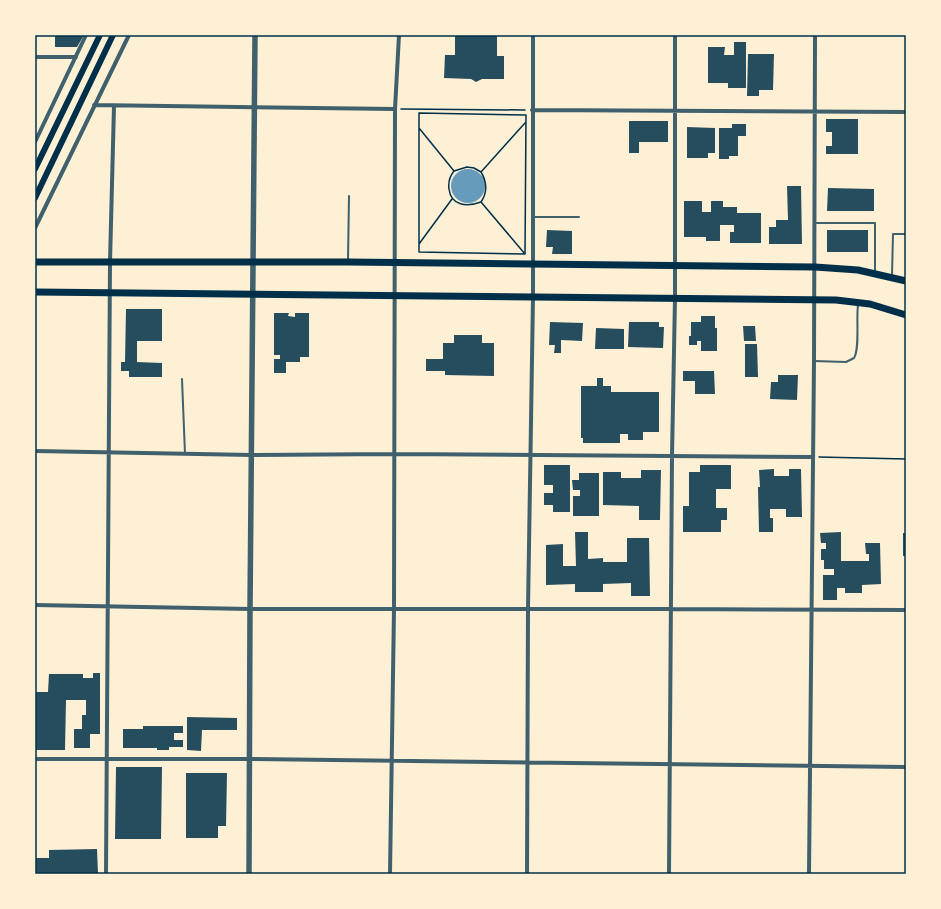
<svg xmlns="http://www.w3.org/2000/svg" width="941" height="909" viewBox="0 0 941 909" font-family="'Exo 2',sans-serif">
<rect width="100%" height="100%" fill="#fdf0d5"/>
<!-- water -->
<path fill="#669bbc" d="M451 186a17 17 0 1 1 34 0a17 17 0 1 1-34 0Z"/>
<!-- building -->
<path fill="#264d5e" d="M55,35h29l-7,12h-22z
M455,35h42v21h7v23h-22l-6,3 -5,-3 -27,-1 1,-23h10z
M734,42h12v46h-18v-5h-20v-36h17l-1,8h10z
M748,54h26l-1,36h-14v6h-12z
M826,119h32v35h-32v-8h6v-14h-6z
M629,121h39v21h-29v11h-10z
M732,124h14v12h-8v20h-9v3h-10v-31h13z
M687,127l28,1v25h-7v5h-21z
M787,186h14l1,58h-33v-17h7v-7h12z
M828,188l46,1v22h-47z
M684,201h18v11h9v-11h12v6h14v6h24v30h-31v-11h4v-7h-14v16h-14v-4h-22z
M547,230l25,1v23h-20l1,-7h-7z
M827,230h41v22h-41z
M126,309h36v32h-25v21l25,1v14h-33v-6h-8v-9h4z
M274,313h15l-1,3 7,1v-4h14v44h-9v5h-14v11h-12v-14h6v-4h-6z
M701,316h14v12h2v23h-16v-10h-4v4h-8v-9h2v-14h10z
M550,322l33,1 -1,18 -21,-1v13h-7l1,-8h-6z
M629,322h30v5h5l-1,21 -35,-1z
M743,326h12l1,15h-12z
M596,328l28,1v20h-29z
M454,335h28v8h12v33l-49,-1v-4h-19v-12h17v-16h11z
M745,344h12l1,33h-13z
M683,371h31l1,23h-20v-13h-12z
M778,375h20l-1,25 -27,-1 1,-17h7z
M597,378h6v8h8v6h48v40h-16v8h-15v-6h-8v9h-37v-5h-2v-52h16z
M544,465h26v47h-17v-7h-9v-12h9v-8h-9z
M700,465h31v24h-15v19h11v12h-6v12h-38v-26h6v-34h11z
M774,469v7h15v-7h12l1,48h-16v-8h-16v9h3v14h-14l-1,-45h2l-1,-17z
M641,470h20l-1,50h-21v-14l-36,-1v-33h18v6h20z
M579,473h20v43h-26v-20h7v-6h-7l-1,-10h7z
M575,532h13v27l15,-1v4h24v-24h22l1,58h-19v-13l-28,1v-4v12h-28v-8l-29,1v-40l17,-1v22h13z
M841,532v29h28v-7h-3l-1,-11h15l1,41 -19,1v8h-17v-5h-8v12h-14v-25h11v-6h-10v-9h-3v-11h5v-6h-5l-1,-10z
M903,533h3v23h-3z
M93,673h7v61h-10v14h-16v-19h8v-14h4v-15h-20l-1,50h-30v-58h13l1,-18h34v4h10z
M187,717l50,1v12h-35l-1,21 -14,-1z
M143,726h40v7h-9v7h9v7h-14v3h-12v-2h-34v-19h20z
M116,767h46l-1,72h-46z
M186,773h41l-1,53h-8v12h-32z
M97,849l1,25h-63v-16h14v-8z"/>
<g fill="none" stroke-linecap="round" stroke-linejoin="round">
<!-- path -->
<path stroke="#003049" stroke-width="1.5" d="M401,109l124,1
M419,113l107,2 -1,139 -106,-2z
M419,128l35,43
M467,167l7,1 7,4c6,10 6,21 0,30 -14,5 -30,4 -32,-13 -1,-7 1,-13 5,-18z
M481,172l44,-49
M481,202l44,52
M419,244l33,-45
M819,457l87,2"/>
<!-- service -->
<path stroke="#3f606c" stroke-width="2" d="M534,217h45
M816,223h59v49
M348,261l1,-65
M892,275l1,-41h13
M814,361l32,1 8,-4c6,-9 2,-40 4,-53
M182,379l3,75"/>
<!-- minor -->
<path stroke="#3f606c" stroke-width="4" d="M35,57h41
M94,105l301,4
M532,110l374,2
M35,142l51,-107
M35,228l94,-193
M35,451l217,4 143,-1 418,3
M35,605l215,4h421l235,1
M35,759h215l656,8
M106,874l4,-612 4,-156
M390,874l4,-265 1,-500 4,-74
M527,874l1,-265 5,-312v-262
M669,874l3,-418 3,-158v-263
M809,874l5,-513 1,-326"/>
<!-- tertiary -->
<path stroke="#3f606c" stroke-width="5.5" d="M249,874l1,-265 5,-574"/>
<!-- secondary -->
<path stroke="#003049" stroke-width="6" d="M35,169l65,-134
M35,198l78,-163"/>
<!-- primary -->
<path stroke="#003049" stroke-width="7" d="M35,262h313l467,5 43,3 48,11
M35,292l801,8 34,4 36,11"/>
</g>
<!-- border -->
<rect width="941" height="909" fill="none" stroke="#fdf0d5" stroke-width="72"/>
<rect x="36" y="36" width="869" height="837" fill="none" stroke="#003049" stroke-width="1.5"/>
</svg>
